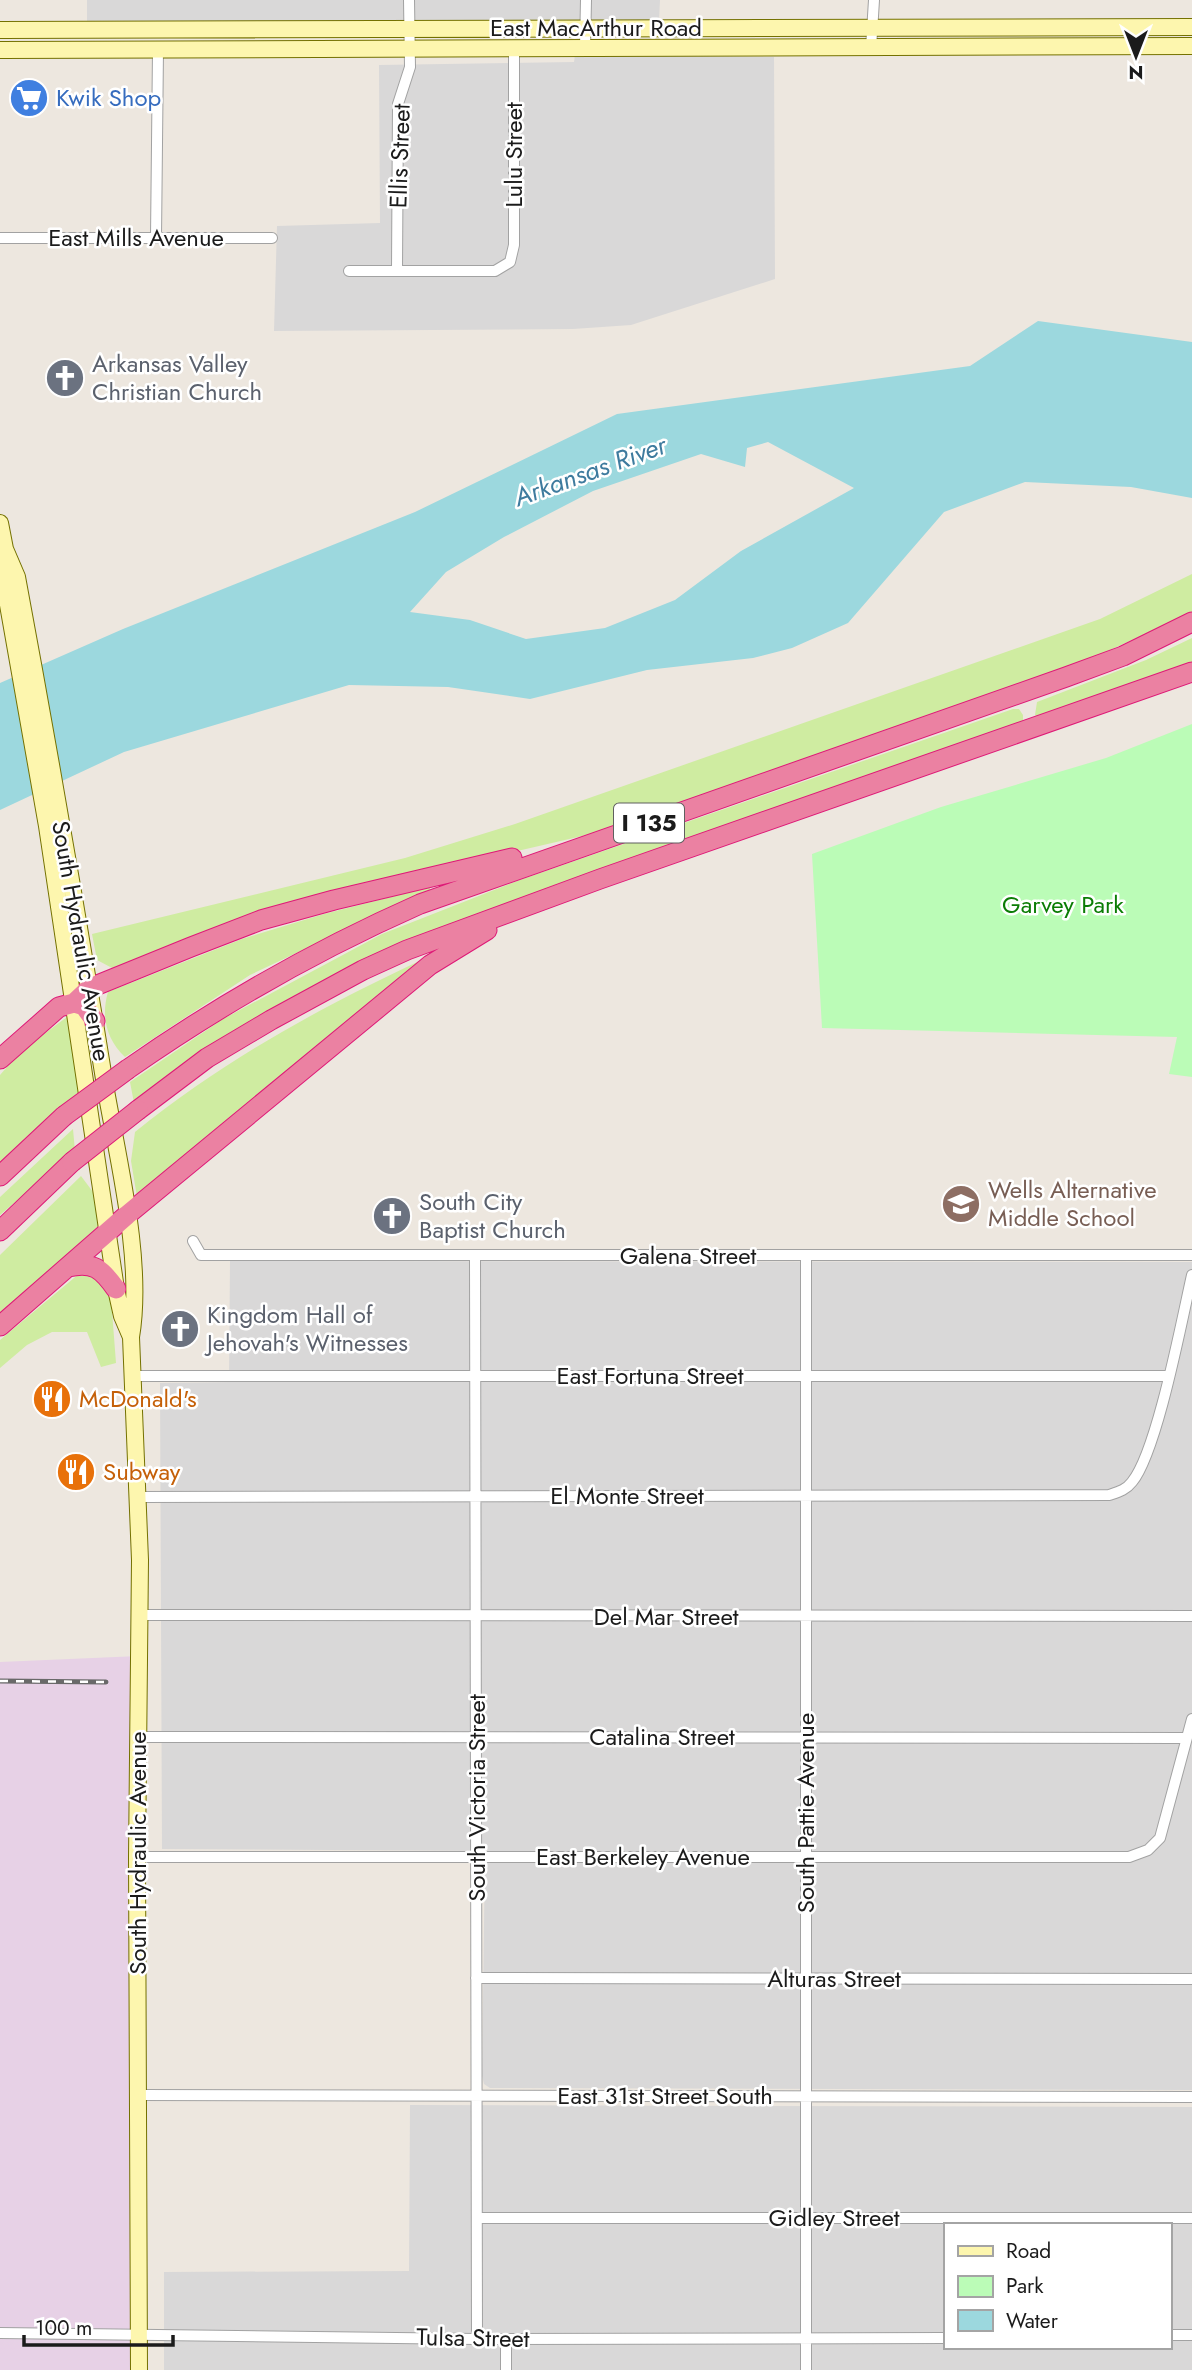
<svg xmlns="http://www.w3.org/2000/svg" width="1192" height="2370" viewBox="0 0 1192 2370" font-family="Jost,sans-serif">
<rect width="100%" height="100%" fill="#ede7df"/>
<!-- residential -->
<path fill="#d9d8d8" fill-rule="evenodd" d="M87,0h573l-1,21 -572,8z
M575,55l199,2 1,222 -144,46 -58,4 -299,2 3,-105 103,-3 -1,-158 195,-3z
M230,1261l962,1v828l-702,-2 -6,-4 -2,-9 3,-224 -323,-2 -2,-466 69,-1z
M410,2105l782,2v263h-1028v-98l245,-1zM945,2225h224v122h-224z"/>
<!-- industrial -->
<path fill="#e7d1e6" d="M139,1656v714h-139v-708z"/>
<!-- grass -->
<path fill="#cfeca1" d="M1192,574v39l-111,50 -490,171 -78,18 -399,117 -17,-9 -5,-26 313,-76 110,-34 585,-205z
M1192,638v27l-153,53 -4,-3 2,-13 109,-42z
M1013,709h6l4,6v8l-561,198 -328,182 -4,-21 93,-63 159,-85 135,-53z
M430,887v3l-180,85 -125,82c-19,-18 -24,-41 -17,-65l134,-53 82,-25z
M432,955l-295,242 -6,-36 4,-29c95,-76 188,-126 297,-177z
M67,1017l16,73 -83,75v-90l21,-24z
M73,1129l2,22 -75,64v-18z
M81,1176l18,24 5,28 -104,89v-62z
M80,1273l19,4 12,21 5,65 -15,4 -14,-35h-35l-25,13 -27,23v-28z"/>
<!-- park -->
<path fill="#bbfcb7" d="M1192,724v353l-23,-3 8,-37 -355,-9 -10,-174 129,-47 165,-49z"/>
<!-- water -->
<path fill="#9cd8de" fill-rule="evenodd" d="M1038,321l154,21v156l-61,-11 -106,-5 -81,30 -96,111 -56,25 -39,10 -106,12 -117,29 -82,-12 -99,-2 -225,67 -124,58v-127l123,-54 292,-117 202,-98 353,-48zM768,442l86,46 -113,63 -66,49 -70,28 -79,11 -56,-19 -60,-8 36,-40 58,-35 89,-46 108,-37 44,13 2,-19z"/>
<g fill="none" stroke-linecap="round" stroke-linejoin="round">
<!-- street casing -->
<g stroke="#a2a2a2" stroke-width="12">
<path id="street" d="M585,48l1,-48
M871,48l3,-48
M156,237l2,-187
M0,238h272
M397,270l1,-166 12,-37 -1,-67
M349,271h146l15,-9 4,-17v-197
M193,1241l8,14h991
M806,1256v1114
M475,1257l2,1082
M132,1376h1036
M138,1497l971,-2c9,-3 17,-5 23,-13 25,-30 50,-163 60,-207
M140,1615l1052,1
M138,1737l1048,1
M137,1857h992l19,-7 12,-12 32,-119
M476,1978l716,1
M138,2095l1054,2
M477,2218h715
M0,2333l477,6 468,-1
M1169,2335h23
M506,2339v31"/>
</g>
<!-- secondary casing -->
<g stroke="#747100" stroke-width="18">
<path id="secondary" d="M0,30l1192,-3
M0,50l1192,-4
M0,523l5,26 -1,33 43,244 69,463 6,27 9,21
M5,549l12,28c31,167 60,334 87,502 13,78 40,181 27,258l9,223 -3,297 2,513"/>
</g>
<!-- highway casing -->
<g stroke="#de1977" stroke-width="21">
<path id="highway" d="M74,1003l10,3 11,15
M0,1059l59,-52 15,-4 16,-15 101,-41 70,-27 73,-20 178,-42
M128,1069c93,-65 188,-119 292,-165l646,-227 57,-21 69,-34
M138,1110l69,-52 64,-38 92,-50 44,-20 193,-71 592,-207
M0,1176l64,-60
M0,1231l72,-69
M68,1267c25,-6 34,2 48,22
M0,1326l127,-111 303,-250 57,-35"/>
</g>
<!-- street -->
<use href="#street" stroke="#fff" stroke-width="10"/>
<!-- secondary -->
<use href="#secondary" stroke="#fdf6ae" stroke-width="16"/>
<!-- highway -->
<use href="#highway" stroke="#eb81a2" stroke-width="19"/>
<!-- rail casing -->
<g stroke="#696969" stroke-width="5">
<path id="rail" d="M0,1681l106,1"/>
</g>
<!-- rail -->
<use href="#rail" stroke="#fff" stroke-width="2.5" stroke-dasharray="8" stroke-linecap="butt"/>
<!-- highway-bridge casing -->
<g stroke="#de1977" stroke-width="21" stroke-linecap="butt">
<path id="highway-bridge" d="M64,1116l64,-47
M72,1162l66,-52"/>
</g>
<!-- highway-bridge -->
<use href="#highway-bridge" stroke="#eb81a2" stroke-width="19"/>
</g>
<!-- icons -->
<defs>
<g id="supermarket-disc" transform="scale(2.0125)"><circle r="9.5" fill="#3f7fe0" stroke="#fff"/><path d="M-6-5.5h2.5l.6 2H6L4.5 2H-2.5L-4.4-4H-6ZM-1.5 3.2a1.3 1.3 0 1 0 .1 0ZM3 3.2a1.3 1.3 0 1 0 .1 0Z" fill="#fff"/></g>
<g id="church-disc" transform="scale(2.0125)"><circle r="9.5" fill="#6b7280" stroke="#fff"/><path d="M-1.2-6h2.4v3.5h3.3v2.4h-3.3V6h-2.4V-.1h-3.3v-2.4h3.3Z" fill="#fff"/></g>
<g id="school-disc" transform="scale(2.0125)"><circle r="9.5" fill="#8d6e63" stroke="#fff"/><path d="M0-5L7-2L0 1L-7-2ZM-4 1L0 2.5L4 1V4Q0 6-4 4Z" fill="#fff"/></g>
<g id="restaurant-disc" transform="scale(2.0125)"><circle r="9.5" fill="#e8710a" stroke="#fff"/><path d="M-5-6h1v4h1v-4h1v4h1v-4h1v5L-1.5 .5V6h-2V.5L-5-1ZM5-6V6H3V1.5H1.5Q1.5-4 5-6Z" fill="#fff"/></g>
</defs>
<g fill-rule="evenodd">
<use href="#supermarket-disc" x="29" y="98"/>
<use href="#church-disc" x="65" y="378"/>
<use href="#school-disc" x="961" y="1204"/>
<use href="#church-disc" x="392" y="1216"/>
<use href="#church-disc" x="180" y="1329"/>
<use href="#restaurant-disc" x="52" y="1399"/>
<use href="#restaurant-disc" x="76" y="1472"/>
</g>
<g text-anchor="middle" stroke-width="5" stroke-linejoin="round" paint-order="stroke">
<!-- shield labels -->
<rect fill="#fff" stroke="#5f5f5f" stroke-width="2" x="614" y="803.5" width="70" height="39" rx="5"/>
<g font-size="23" font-weight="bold" fill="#1b1b1b">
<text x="649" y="831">I 135</text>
</g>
<!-- street labels -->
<g font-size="24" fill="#1b1b1b" stroke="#fff">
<text x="596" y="36">East MacArthur Road</text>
<text transform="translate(514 155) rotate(-90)" y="8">Lulu Street</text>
<text transform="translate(400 156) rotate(-88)" y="8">Ellis Street</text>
<text x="136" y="246">East Mills Avenue</text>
<text transform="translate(81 941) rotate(80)" y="8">South Hydraulic Avenue</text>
<text x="688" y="1264">Galena Street</text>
<text x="650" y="1384">East Fortuna Street</text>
<text x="627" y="1504">El Monte Street</text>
<text x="666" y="1625">Del Mar Street</text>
<text x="662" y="1745">Catalina Street</text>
<text transform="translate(477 1798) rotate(-90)" y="8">South Victoria Street</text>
<text transform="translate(806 1813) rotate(-90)" y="8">South Pattie Avenue</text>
<text transform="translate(138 1853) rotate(-90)" y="8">South Hydraulic Avenue</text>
<text x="643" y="1865">East Berkeley Avenue</text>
<text x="834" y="1987">Alturas Street</text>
<text x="665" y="2104">East 31st Street South</text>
<text x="834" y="2226">Gidley Street</text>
<text transform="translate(473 2338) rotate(1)" y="8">Tulsa Street</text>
</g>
<!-- shop labels -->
<g font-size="24" fill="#366cbe" stroke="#fff" text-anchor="start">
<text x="56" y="106">Kwik Shop</text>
</g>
<!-- worship labels -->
<g font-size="24" fill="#5b616d" stroke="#fff" text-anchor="start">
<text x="92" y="372">Arkansas Valley<tspan x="92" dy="28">Christian Church</tspan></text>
<text x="419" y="1210">South City<tspan x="419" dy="28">Baptist Church</tspan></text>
<text x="207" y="1323">Kingdom Hall of<tspan x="207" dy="28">Jehovah's Witnesses</tspan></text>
</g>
<!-- park labels -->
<g font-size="24" fill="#0b7d05" stroke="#fff">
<text x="1063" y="913">Garvey Park</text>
</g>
<!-- education labels -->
<g font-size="24" fill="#785e54" stroke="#fff" text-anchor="start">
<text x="988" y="1198">Wells Alternative<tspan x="988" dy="28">Middle School</tspan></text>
</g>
<!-- food labels -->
<g font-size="24" fill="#c56008" stroke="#fff" text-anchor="start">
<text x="79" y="1407">McDonald's</text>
<text x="103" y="1480">Subway</text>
</g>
<!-- water labels -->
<g font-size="26" font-style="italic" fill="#3e7b9e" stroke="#fff">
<text transform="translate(590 471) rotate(-20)" y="9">Arkansas River</text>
</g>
</g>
<!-- legend -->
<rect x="944" y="2223" width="228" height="126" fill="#ffffff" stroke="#a4a4a4" stroke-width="2"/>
<rect x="958" y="2246" width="35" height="10" fill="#fdf6ae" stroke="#a4a4a4" stroke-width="2"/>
<text x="1006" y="2258" font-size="21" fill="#1b1b1b">Road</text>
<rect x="958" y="2276" width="35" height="21" fill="#bbfcb7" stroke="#a4a4a4" stroke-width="2"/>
<text x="1006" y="2293" font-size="21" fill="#1b1b1b">Park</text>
<rect x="958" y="2310" width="35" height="21" fill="#9cd8de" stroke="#a4a4a4" stroke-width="2"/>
<text x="1006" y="2328" font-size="21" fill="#1b1b1b">Water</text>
<!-- north arrow -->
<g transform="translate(1136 56) rotate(180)" stroke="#ffffff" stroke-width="5" paint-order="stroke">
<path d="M0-5L12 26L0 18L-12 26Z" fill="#1b1b1b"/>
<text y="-10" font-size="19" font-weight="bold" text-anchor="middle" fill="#1b1b1b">N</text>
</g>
<!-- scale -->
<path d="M24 2335v10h149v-10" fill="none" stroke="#1b1b1b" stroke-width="3.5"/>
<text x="35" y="2335" font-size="21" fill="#1b1b1b" stroke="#ffffff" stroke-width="5" paint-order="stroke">100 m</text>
</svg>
